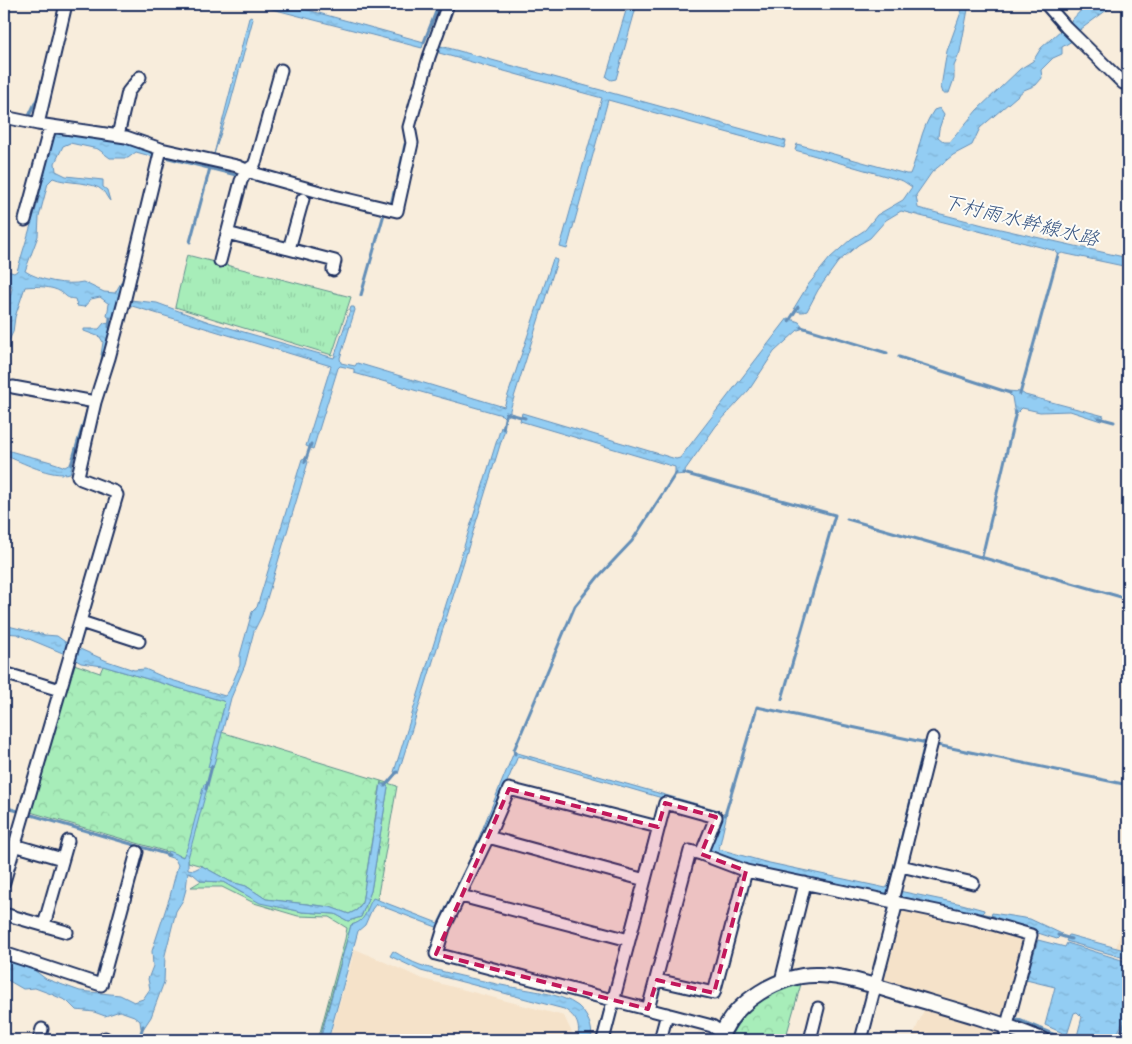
<svg xmlns="http://www.w3.org/2000/svg" width="1132" height="1044" viewBox="0 0 1132 1044" font-family="'Shantell Sans','Klee One',sans-serif">
<defs>
<pattern id="grass-tufts" width="24" height="20" patternUnits="userSpaceOnUse" patternTransform="scale(1.25)"><rect width="24" height="20" fill="#a7edb9"/><path d="M3 7l-1-3M5 7V3M7 7l1-3M15 17l-1-3M17 17v-4M19 17l1-3" fill="none" stroke="#8fcca1"/></pattern>
<pattern id="park-crowns" width="20" height="18" patternUnits="userSpaceOnUse" patternTransform="scale(1.25)"><rect width="20" height="18" fill="#a7edb9"/><path d="M2 6a3 3 0 1 1 6 0M12 15a3 3 0 1 1 6 0" fill="none" stroke="#8fcca1"/></pattern>
<pattern id="water-ripples" width="26" height="14" patternUnits="userSpaceOnUse" patternTransform="scale(1.25)"><rect width="26" height="14" fill="#93cdf3"/><path d="M2 4q2-2 4 0t4 0M15 11q2-2 4 0t4 0" fill="none" stroke="#7eb0d3"/></pattern>
</defs>
<rect width="100%" height="100%" fill="#f8eddc"/>
<filter id="ink" filterUnits="userSpaceOnUse"><feTurbulence type="fractalNoise" baseFrequency=".02" numOctaves="2"/><feDisplacementMap in="SourceGraphic" scale="10" xChannelSelector="R" yChannelSelector="G"/><feConvolveMatrix kernelMatrix="1 2 1 2 8 2 1 2 1" color-interpolation-filters="sRGB"/></filter>
<g filter="url(#ink)">
<!-- built -->
<path fill="#f5e2c9" d="M904,906l123,31 -22,79 -121,-34z
M1128,909v42l-12,-3z
M355,949l68,30 141,37 10,21 -1,3h-244z
M925,1008l78,23 -2,9h-90z"/>
<!-- grass -->
<path fill="url(#grass-tufts)" stroke="#618e8c" d="M187,255l164,42 -19,58 -157,-48z
M381,781l16,5 -20,114 -4,-1c-8,13 -6,22 -22,26l-32,115h-1l27,-101 2,-11 -18,-11 -31,-1 -44,-13 -32,-16h-31l10,-6 22,1 19,11 60,19 33,2 13,7 13,-4 10,-26 17,-104 -3,-3h-4z"/>
<!-- park -->
<path fill="url(#park-crowns)" stroke="#618e8c" d="M71,663l29,10 3,-7 120,35 2,2 -7,28 163,50 -19,122 -5,7 -8,4 -19,-7 -64,-8 -20,-13 -15,-4 -29,-16 -14,-4v-4l-161,-47z
M801,984l-16,56h-56c13,-30 41,-49 72,-56z"/>
<!-- water -->
<path fill="url(#water-ripples)" stroke="#638eb7" d="M253,4h33l138,38 -2,6z
M628,4h9l-21,75 -5,1 -5,-3z
M964,4h5l-9,48 -6,14v13l-5,14h-6l-2,-6 6,-36z
M1087,4h28l-38,28 -8,-9z
M251,17l2,2 -23,86 -16,49 35,-136z
M1062,29l10,12 -10,6v7l-9,4 -12,12 1,8 -6,7 -12,5 -44,38 -8,17 -19,10 -21,17 -16,23 2,13 69,18 141,32v9l-66,-14 -4,2 -2,-4 -155,-40 -15,9 -16,18 -12,7 -20,17 -20,28 -11,21c-6,2 -10,1 -13,-3l14,-23 22,-27 21,-19 14,-9 12,-15 26,-15 9,-13 -9,-6 -108,-31 2,-6 109,30h4c10,-23 9,-42 24,-64l6,-2 4,6 -5,15 -1,8 6,5h6l27,-32 43,-41 13,-8 8,-13z
M441,46l345,95 -2,7 -176,-48 -41,149 -7,-2 42,-149 -163,-45z
M54,134c33,3 72,2 102,20l-2,3 -18,-5 -8,6h-18l-12,-9 -28,-6 -7,3 -8,17 1,8 10,5 37,4v7l4,3 3,11c-3,-3 -4,-7 -7,-10 -9,-10 -37,-7 -50,-13l-5,5 -9,34 -1,19 -13,35c13,9 43,15 58,11l21,10 11,1 7,-12 3,-14 3,1 2,32 27,3 52,19 125,36 17,-51h3l1,3 -15,48 1,5 14,3 2,-3 147,44 49,-148h3l1,2 -47,149v4l-5,4 -3,-3 -148,-42v-4l-14,-3 -2,2 -25,81 -7,-3 25,-80 -209,-63 -6,12 -6,3 -3,-2 2,-12 -9,-7 -9,2 -7,8 -7,-1 -2,-7c-9,-1 -7,-2 -14,-7 -9,-6 -26,-6 -36,-5l-10,30 -2,15 -7,15v13l-2,3v-45l8,-29 -1,-5 -7,-3v-11l10,3 3,-2 20,-66z
M788,318l11,4 5,6 -6,2 -24,22 -25,38 -33,36 -31,44 1,4 -11,1v-8l-155,-46 2,-8 154,46 4,-1z
M104,323l6,1 1,6 -7,25h-3l2,-13 -3,-5 -16,-6v-2h15z
M1006,391l15,1 4,3 79,21 -3,5 -31,-10 -30,1 -18,-4 -7,7 -3,-18z
M501,427h3l1,2 -107,345 -4,-2z
M4,449c20,7 42,10 61,18l5,-3 2,2 -2,7c-19,5 -48,-11 -66,-18z
M306,458l2,4 -46,153 -8,16 -9,34 -14,33 -18,70 -5,-1 17,-64 -2,-2 -120,-35 -22,-3 -7,-4 3,-10h3l27,12 27,9 11,-1 23,10 57,17 4,-5 11,-26v-10l12,-43 5,-5 45,-148z
M4,625l41,10 12,1 11,8 -3,10 -48,-20 -13,-1z
M924,743h3l-39,154 -145,-33 -31,-11 -2,-6 12,-31 2,-4 3,1 -8,36 46,13 121,26 3,-4z
M514,752l204,58 -1,4 -199,-58 -41,97 -38,75 -63,-24 -4,5 -7,16 -7,6 -30,109h-8l31,-115c16,-4 14,-14 22,-27l65,25 35,-71z
M204,784l4,1 -20,73v11l6,1 8,-4 29,16 15,4 20,13 64,8 19,7 8,-4 5,-7 19,-119h4l3,3 -17,104 -10,26 -13,4 -13,-7 -33,-2 -42,-9 -37,-21 -22,-1 -8,-7 -5,-2 -2,17 -3,11 -7,11 -11,44 -1,27 -13,35 -8,12 -2,-1 -1,-7 -6,-5 -14,-5 -15,5 -11,-4 -18,-2 -9,-9 -16,-7 -16,-6 -12,1 -19,-11v-19l30,11 12,9 34,12 40,4 14,7 9,-3 7,-10 -2,-10 5,-13 -1,-15 18,-55 8,-31 -3,-6 -9,-3 2,-5 15,6 5,-11z
M899,891l63,13 22,6 -2,8 -85,-19z
M992,913l38,6 32,15 -5,5 -67,-21z
M1069,935l59,16v8l-62,-18z
M1038,940l27,7 2,-4 61,19v50l-14,28h-38l6,-23 -5,-5 -3,1 -7,22 -22,-10 10,-38 -29,-7z
M393,951c9,5 18,11 27,14 24,8 56,14 81,20 22,5 59,7 77,21 9,8 16,22 13,34h-14c4,-14 0,-23 -13,-31l-143,-38 -31,-15z"/>
<g fill="none" stroke-linecap="round" stroke-linejoin="round">
<!-- stream -->
<path stroke="#638eb7" stroke-width="3" d="M424,42l15,-38
M28,118l9,-19 9,-31
M161,156l79,20
M246,177l23,7
M398,177l7,-33
M391,204l3,-12
M377,212l7,2
M190,242l20,-74
M361,295l23,-81
M789,321l9,-14
M109,327l1,-9
M801,327l86,26
M899,357l111,36
M101,366l2,-13
M1020,394l38,-139
M1099,418l15,4
M503,429l3,-16 19,5
M305,462l6,-18
M71,465l17,-57
M683,473l152,42 -53,184
M847,519l281,80
M982,557l34,-145
M937,745l191,40
M515,754l-1,-4 61,-144 23,-29 34,-36 44,-68
M385,786l12,-14
M206,789l6,-23
M4,807l165,48
M725,815l32,-108 170,36
M640,875l10,-37
M981,914l13,3
M1058,935l13,4
M624,936l15,-55
M608,996l15,-54
M1014,1018l53,22
M139,1040l4,-14
M597,1040l10,-38
M1117,1040l11,-23"/>
<!-- minor casing -->
<g stroke="#1b2f5e" stroke-width="15">
<path id="minor" d="M66,4l-28,120 88,13 35,12 76,17 19,8 78,22 63,15 15,-68 -3,-16 20,-70 19,-53
M1046,4l20,23 57,56 5,2
M4,117l34,7
M118,135l10,-43 12,-15
M25,220l25,-93
M227,233l108,28 -2,9
M289,249l14,-50
M220,261l21,-80 6,-11 7,-5 2,-5 25,-90
M13,387l82,15
M81,622l58,19
M4,673l56,17
M658,827l-149,-38 -21,48 -44,91 -8,26 276,72 10,7
M488,837l157,43
M14,845l48,14
M901,866l72,17
M4,882l113,-387 -2,-3 -34,-13 -3,-3 17,-74 14,-44 16,-60 36,-149
M461,896l168,44
M892,901l41,-163
M4,914l63,18
M44,925l24,-84
M4,953l97,32 36,-133
M657,980l57,13 32,-122
M781,981l24,-98
M648,1009l42,-158 11,3
M39,1040l3,-11
M104,1040l1,-2
M603,1040l62,-237 51,14 -15,37 45,17 229,48 56,16 -24,90 -2,15
M660,1040l7,-26
M810,1040l8,-32
M861,1040l36,-138"/>
</g>
<!-- tertiary casing -->
<g stroke="#1b2f5e" stroke-width="18">
<path id="tertiary" d="M720,1040c12,-38 61,-67 99,-65 29,1 58,12 85,20 47,14 93,26 138,45"/>
</g>
<!-- minor -->
<use href="#minor" stroke="#fdfcf7" stroke-width="11"/>
<!-- tertiary -->
<use href="#tertiary" stroke="#fdfcf7" stroke-width="14"/>
</g>
</g>
<!-- marked area -->
<path fill="#c2185b" fill-opacity="0.2" stroke="#c2185b" stroke-width="4" stroke-dasharray="10 6" stroke-linejoin="round" d="M509,789l149,38 7,-24 51,14 -15,37 45,17 -32,122 -57,-13 -9,29 -212,-55z"/>
<g text-anchor="middle" stroke-width="4" stroke-linejoin="round" paint-order="stroke">
<!-- water labels -->
<g font-size="20" font-style="italic" fill="#395683" stroke="#fdfcf7">
<text transform="translate(1021 220) rotate(14)" y="7">下村雨水幹線水路</text>
</g>
</g>
<!-- margin -->
<rect width="1132" height="1044" fill="none" stroke="#fdfcf7" stroke-width="20"/>
<rect x="10" y="10" width="1112" height="1024" fill="none" stroke="#1b2f5e" stroke-width="2" filter="url(#ink)"/>
</svg>
